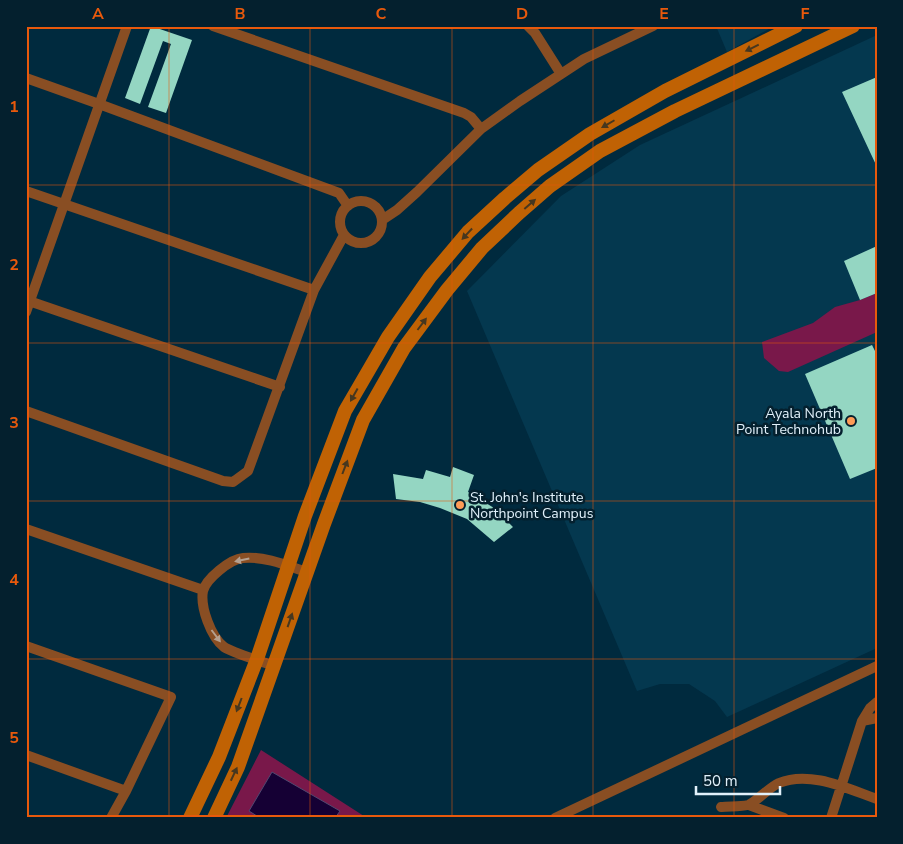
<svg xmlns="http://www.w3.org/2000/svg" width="903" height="844" viewBox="0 0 903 844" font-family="'Nunito Sans',sans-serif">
<rect width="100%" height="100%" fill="#002a3e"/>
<!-- built -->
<path fill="#04384f" d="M716,26h58l-47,26z
M877,35v613l-150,69 -12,-16 -26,-17h-29l-23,7 -170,-400 94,-95 79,-51z"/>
<!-- green -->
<path fill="#79184a" d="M877,293v39l-89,40 -9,-1 -15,-13 -2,-16 51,-19 22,-16 25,-7z
M261,750l106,68h-141z"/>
<!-- water -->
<path fill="#150034" stroke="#524870" d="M272,772l68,39 -5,7h-75l-11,-7z"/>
<!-- building -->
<path fill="#94d6c2" d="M151,26l41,14 -26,73 -18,-6 23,-63 -8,-3 -23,63 -15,-6z
M877,77v90l-35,-75z
M877,246v47l-17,7 -16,-39z
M872,345l5,10v113l-27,11 -45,-105z
M453,467l21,8 -6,17 26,16 19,19 -19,15 -27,-23 -27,-11 -20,-6 -24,-3 -3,-25 30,5 3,-9 24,7z"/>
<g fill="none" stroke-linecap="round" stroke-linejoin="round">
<!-- street -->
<path stroke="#894e23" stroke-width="10" d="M213,26l251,87 7,4 10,12
M528,26l7,7 26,41
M26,78l73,26 240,89 9,13
M26,191l288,99
M340 222a21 21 0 1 1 42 0a21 21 0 1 1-42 0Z
M382,220l15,-10 20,-18 64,-63 39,-28 64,-42 69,-33
M26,300l254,87
M26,312l101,-286
M26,411l197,70 10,1 15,-11 66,-181 30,-55
M26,529l177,61
M26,646l145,51 -45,94 -15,27
M275,666c-12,-4 -42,-13 -51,-19 -13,-10 -24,-40 -21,-56 3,-12 27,-32 40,-33 22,-2 43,7 63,14
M862,721l15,-3
M26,755l100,36
M749,805l35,13
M721,807c8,-1 19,0 27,-2 7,-2 20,-17 31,-22 31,-13 69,6 98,16
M555,818l322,-152
M831,818l31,-97 8,-13 7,-6"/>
<!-- secondary -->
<path stroke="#c06204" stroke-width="14" d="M190,818l29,-61 38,-98 48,-143 40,-105 43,-74 42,-60 38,-45 37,-34 33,-28 52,-36 75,-43 131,-65
M214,818l24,-51 86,-243 39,-104 41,-72 43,-58 35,-42 37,-35 31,-27 50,-35 75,-40 178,-85"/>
</g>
<!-- one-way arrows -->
<defs><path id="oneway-solid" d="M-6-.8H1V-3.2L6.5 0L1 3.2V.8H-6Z" transform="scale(1.25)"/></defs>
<g fill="#46371f">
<use href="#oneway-solid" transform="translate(752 48) rotate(154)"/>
<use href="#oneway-solid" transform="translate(608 124) rotate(150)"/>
<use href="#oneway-solid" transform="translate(530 204) rotate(-41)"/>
<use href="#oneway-solid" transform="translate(467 234) rotate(133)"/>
<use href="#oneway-solid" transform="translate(422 324) rotate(-53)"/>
<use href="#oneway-solid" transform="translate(354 395) rotate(119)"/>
<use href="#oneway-solid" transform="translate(345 467) rotate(-69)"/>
<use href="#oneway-solid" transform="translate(290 620) rotate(-71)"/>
<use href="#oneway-solid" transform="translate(239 705) rotate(111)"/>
<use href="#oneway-solid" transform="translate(234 774) rotate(-65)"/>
</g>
<g fill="#b5a08f">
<use href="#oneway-solid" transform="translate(242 560) rotate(168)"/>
<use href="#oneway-solid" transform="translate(216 636) rotate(53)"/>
</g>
<!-- grid -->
<path fill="none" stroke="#e8590c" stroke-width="1" stroke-opacity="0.55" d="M169,26v792M310,26v792M452,26v792M593,26v792M734,26v792M26,185h851M26,343h851M26,501h851M26,659h851"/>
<!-- markers -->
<g fill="#fe9c57" stroke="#04202e" stroke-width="2">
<circle cx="851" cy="421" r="5"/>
<circle cx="460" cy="505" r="5"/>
</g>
<g text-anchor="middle" stroke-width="5" stroke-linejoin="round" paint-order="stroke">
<!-- poi labels -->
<g font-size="14" fill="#e1f1fb" stroke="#04202e" text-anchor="end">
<text x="841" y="418">Ayala North<tspan x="841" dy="16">Point Technohub</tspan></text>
<text x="470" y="502" text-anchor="start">St. John's Institute<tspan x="470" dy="16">Northpoint Campus</tspan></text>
</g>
</g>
<!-- border -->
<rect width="903" height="844" fill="none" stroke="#04202e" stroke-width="55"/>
<!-- scale -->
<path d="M696 786v8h84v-8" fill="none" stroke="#e1f1fb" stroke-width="2.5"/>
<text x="703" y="786" font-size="15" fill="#e1f1fb" stroke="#04202e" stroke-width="4" paint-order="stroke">50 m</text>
<rect x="28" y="28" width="848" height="788" fill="none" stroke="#e8590c" stroke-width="2"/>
<g font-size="16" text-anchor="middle" font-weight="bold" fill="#e8590c">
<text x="98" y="19">A</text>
<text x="240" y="19">B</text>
<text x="381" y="19">C</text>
<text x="522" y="19">D</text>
<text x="664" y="19">E</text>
<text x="805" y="19">F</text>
<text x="14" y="112">1</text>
<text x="14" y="270">2</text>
<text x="14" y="428">3</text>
<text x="14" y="585">4</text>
<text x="14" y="743">5</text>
</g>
</svg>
